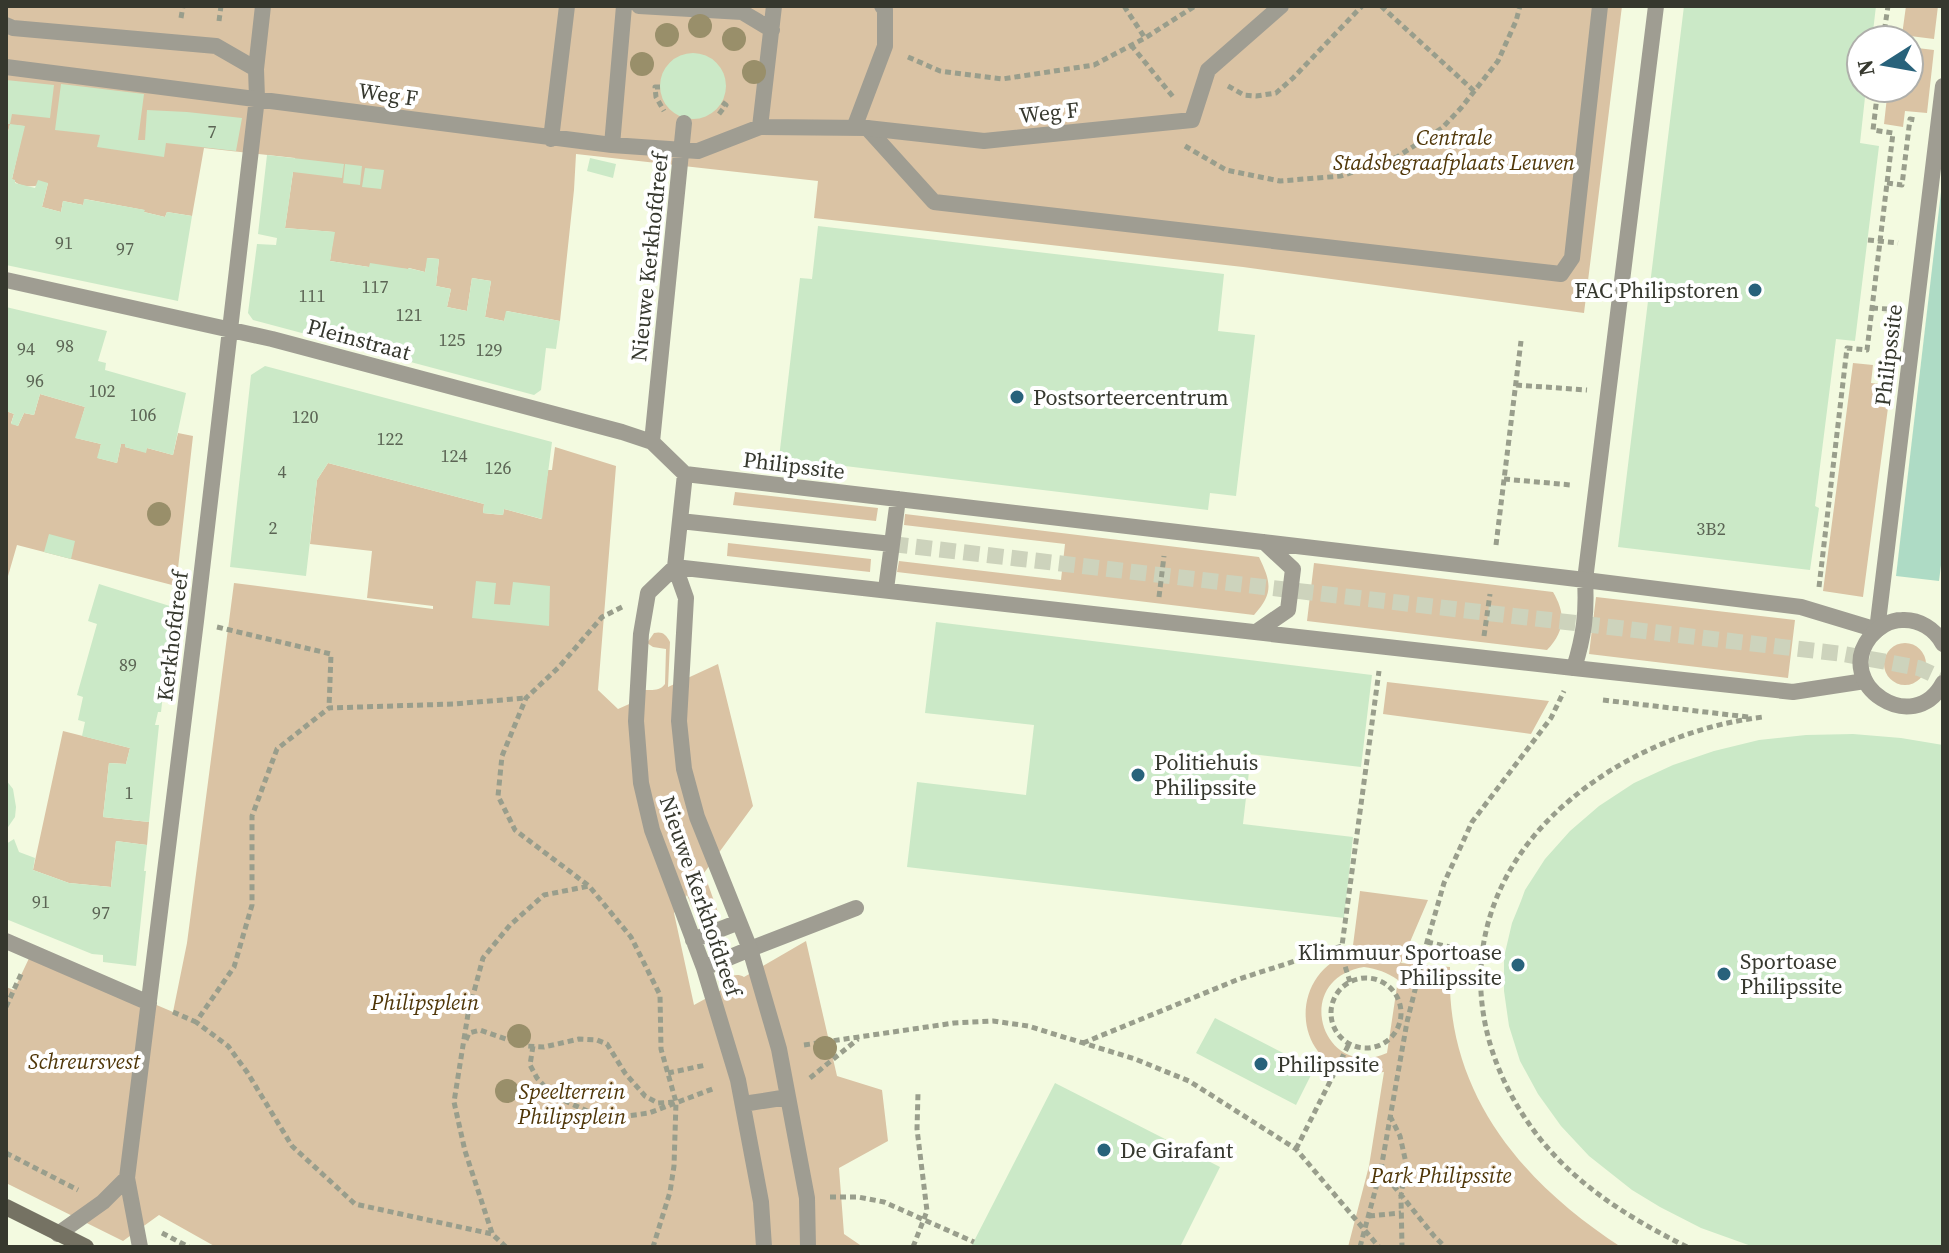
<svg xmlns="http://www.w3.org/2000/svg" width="1949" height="1253" viewBox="0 0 1949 1253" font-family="'Source Serif 4',serif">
<rect width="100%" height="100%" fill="#f3fae0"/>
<!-- green -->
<path fill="#dac3a4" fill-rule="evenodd" d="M6,6h1616l-38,307 -341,-46 -429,-49 4,-37 -242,-27 -2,36 -14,131 -53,-10 -3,10 -19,-4 6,-36 -19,-3 -5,33 -20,-4 4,-18 -15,-3 3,-27 -11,-1 -3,14 -16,-4 -1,1 -39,-2 -39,-6 4,-29 -49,-4 10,-70 -91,-10 -12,68 -25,-4 -2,5 -21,-5v-2l-59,-11 -2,6 -20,-4 -2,11 -19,-5 6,-24c-12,4 -27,6 -36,-4l12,-53 -14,-1 -4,14z
M1906,6h32l-4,33 -32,-4z
M1909,47l25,3 -7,63 -22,-2 -2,16 -19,-3 4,-36h21z
M1853,363l20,2 -2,18 20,2 -28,212 -40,-6z
M40,394l45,13 -9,31 25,6 -3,14 19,5 4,-19h4v3l20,5 2,-4 26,7 5,-22 15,3 -17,150 -159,-41 -11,38v-172l8,3 -3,9 7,3 6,-13 10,2z
M555,447l61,19 -18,224 20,19 27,-12v-7c8,0 15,1 20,-6l1,-35 -13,-2 -6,-4 7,-10c8,-2 12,1 16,9l-2,45 50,-23 35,142 -49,67 15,42 -14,7 -7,-1 -11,-26 -13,18 20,92 31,-17c1,-11 10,-16 19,-11l62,-36 31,135 45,14 6,51 -49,27 5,66 19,13h-647l-57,-32 -36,26 -117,-58v-196l8,3 18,-38 141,60 14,-69 47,-360 199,26v-3l-66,-8 5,-47 -62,-7 7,-64 11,-17 156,41 -1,9 20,2 1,-6 37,10 7,-49h4z
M735,492l143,16 -2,13 -143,-16z
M905,514l354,43c12,25 15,36 -5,58l-357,-43 2,-11 162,19 4,-36 -161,-19z
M728,543l143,16 -1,13 -143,-16z
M1314,563l239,29c13,22 12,39 -6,58l-240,-29z
M1596,597l199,23 -7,58 -199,-24z
M1884 664a21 21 0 1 1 42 0a21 21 0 1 1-42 0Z
M1387,682l162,19 -18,33 -148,-20z
M63,731l67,17 -4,16 -17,-1 -6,54 46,5 -2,23 -31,-4 -5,46 -42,-4 -36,-13z
M1360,891l68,9 -27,63 49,4c-5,125 71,215 171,280h-273l21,-81 15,-94c-10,1 -21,3 -31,1 -64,-15 -62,-103 -1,-120zM1364,967c13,2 23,5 34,13l-11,73c-65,29 -97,-74 -23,-86z"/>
<!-- water -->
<path fill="#aedbc5" d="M1943,175v374l-4,32 -43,-5z"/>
<!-- building -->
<path fill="#cbe9c7" d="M1684,6h192l-4,34h-11v48h5l-6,55 19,3 -24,195 -19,-2 -21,167 4,2 -9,62 -192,-23z
M660 86a33 33 0 1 1 66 0a33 33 0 1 1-66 0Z
M6,80l48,5 -4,33 -38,-4 -2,10h-4z
M61,84l83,10 -6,46h7l2,-30 40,2 55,6 -6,33 -70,-8 -2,14 -67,-10 3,-12 -45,-5z
M10,124l15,2 -13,53 3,1v3l20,5 3,-8 10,3 -6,24 19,5 2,-11 20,4 1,-6 61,11 -1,2 21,5 2,-5 25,4 -14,85 -172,-36v-126z
M267,155l77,9 -2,14 -49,-6 -4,29 -4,27 50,4 -5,29 39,6 1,-4 38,6v-1l17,4 2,-14 12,1 -3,27 15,3 -4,18 20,4 5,-33 19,3 -6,36 19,4 2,-10 54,10 -4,28 -10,-1 -5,42 -7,5 -281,-75 -5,-7 9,-69 19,1 1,-7 -19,-4z
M590,158l26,6 -3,14 -26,-7z
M345,164l17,2 -2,19 -17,-2z
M365,168l19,2 -3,19 -19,-2z
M818,226l406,48 -6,57 37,4 -19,161 -26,-3 -2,17 -429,-52 21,-180 12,1z
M6,307l101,24 -9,30 8,2 -1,7 81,23 -13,62 -26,-7 -1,5 -21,-6v-3h-4l-4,19 -20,-5 4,-14 -26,-6 10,-31 -45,-13 -6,21 -10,-2 -6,13 -7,-2 3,-10 -8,-3z
M265,366l287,76 -10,77 -38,-10 -1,6 -20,-2 1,-9 -156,-41 -11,17 -11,96 -76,-9 21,-192z
M49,534l26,7 -4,18 -27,-7z
M476,581l20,2 -2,21 16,1 3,-23 37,4 -1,40 -77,-8z
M99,584l74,23 -3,31 -5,13h3l-7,61h-3l-3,13h4l-10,97 -46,-5 6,-54 17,1 4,-16 -48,-12 3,-14 -7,-2 5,-23 -6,-2 20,-71 -9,-3z
M936,622l436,53 -11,92 -110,-13 -8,70 110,13 -9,81 -437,-51 10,-85 109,13 8,-70 -109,-12z
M1853,734l48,4 42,7v502h-189l-53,-19 -41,-21 -28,-17 -43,-34 -28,-30 -23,-32 -18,-33 -11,-35 -5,-35v-34l8,-34 9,-22 4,-11 20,-31 25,-28 29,-25 35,-23 39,-18 41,-14 45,-11 47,-5z
M6,780l7,9 3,18 -1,10 -9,13z
M14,839l5,13 16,6 -2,12 36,13 42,4 5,-46 31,4 -3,26h2l-10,95 -33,-4v-7l-11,-1 -86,-35v-75z
M1215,1018l99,51 -18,36 -100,-52z
M1055,1083l165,84 -40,80h-209z"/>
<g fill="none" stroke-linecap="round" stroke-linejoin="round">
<!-- street-tunnel -->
<path stroke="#cdd3bc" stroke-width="16" stroke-dasharray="16 8" stroke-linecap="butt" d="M892,544l951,110 76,14 24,11"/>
<!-- path -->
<path stroke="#999e8c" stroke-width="5" stroke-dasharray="6 4" stroke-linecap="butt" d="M1124,6l21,32
M1381,6l93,85
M181,18l2,-12
M219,21l2,-15
M1883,40l5,-34
M1131,45l43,53
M908,57l32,14 62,8 92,-14 51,-27 50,-32
M1228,86l16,9 12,1 20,-3 17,-15 69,-72
M660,87h-5l1,10 8,14
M719,114l7,-9 -4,-3
M1185,146l41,24 54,11 61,-5 56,-19 45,-29 19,-20 37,-47 18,-40 4,-15
M1887,183l15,2 8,-66 6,1
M1868,240l30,3
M1872,308l16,1 -1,4
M1881,358l-2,18h4
M1516,385l71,5
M1504,479l67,6
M1496,545l25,-204
M1819,587l28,-239 20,2 26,-217 -20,-3 5,-42
M1159,597l5,-41
M622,607l-20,10 -43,50 -33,31 -24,58 -4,40 17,34 74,56 42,51 29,58 1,54 15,53 -2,64 -4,26 -17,55
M217,627l114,27 -2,54
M1484,636l6,-42
M1603,700l145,17
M1427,942l55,12
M1331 1013a35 35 0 1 1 70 0a35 35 0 1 1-70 0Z
M1350,982l-9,-29 38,-282
M6,1007l16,-35
M173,1012l23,10
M466,1040l3,-7 11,-3 46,16 18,1 35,-8 18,1 10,4 18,29 20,23 13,7 18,-1
M1083,1043l156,-64 103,-33
M804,1045l150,-22 39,-2 35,5 107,33 54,22 107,68 83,98
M533,1046l-3,19 7,13 15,17 44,20 24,2 29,-4 66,-25
M668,1073l38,-8
M810,1078l48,-39
M1390,1116l10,20 6,27 -5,33 1,51
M1296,1149l53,-105
M6,1153l72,37
M1381,1170l53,66 11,11
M830,1197h28l26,5 90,40
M1369,1216l32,-3
M162,1233l27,14
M492,1233l-27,-82 -11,-49 14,-88 15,-56 27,-33 34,-30 45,-9
M506,1247l-14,-13 -137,-30 -63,-58 -45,-74 -19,-26 -32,-24 38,-55 18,-62v-89l25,-67 52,-41 124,-4 73,-6
M913,1247l14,-36 -10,-82 1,-36
M1360,1247l21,-78 26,-147 20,-80 17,-59 28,-61 79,-104 13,-27
M1687,1247c-54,-27 -107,-59 -146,-107 -88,-111 -81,-248 29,-340 53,-45 124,-75 193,-83"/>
<!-- lane -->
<path stroke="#9f9d92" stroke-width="16" d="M1656,6l-71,574 216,27 76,23 66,-544
M867,128l67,74 627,72 11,-16 28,-252
M1574,668l219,24 72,-11
M750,949l106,-41"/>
<!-- street -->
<path stroke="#9f9d92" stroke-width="16" d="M639,6l103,6 30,18
M6,25l7,3 203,18 40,23
M6,67l606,78 86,6 62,-24 107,1 117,13 208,-21 16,-50 73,-64
M760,127l14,-121
M854,128l31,-82v-36l-3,-4
M551,139l16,-133
M612,145l12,-139
M6,280l266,59 350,93 30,10 33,32
M652,442l32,-319
M685,474l-10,93 11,31 -7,123 5,48 13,48 53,132 29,100 28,149 1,49
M680,521l212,23
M675,567l899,101c10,-32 13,-55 11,-88l-900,-106
M675,567l-27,26 -7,41 -5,87 5,62 11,47 52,138 34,112 23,122 3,45
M886,589l12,-90
M1256,632l32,-22 5,-41 -29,-27
M1943,644c-8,-15 -24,-25 -41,-24 -12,0 -24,7 -32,17 -37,48 44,101 73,46
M693,940l46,-18
M6,941l143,62
M704,968l46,-19
M743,1104l45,-7
M58,1234l45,-32 24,-24
M140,1247l-13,-69 69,-557 61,-523 -1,-29 7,-63"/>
<!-- secondary -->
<path stroke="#757263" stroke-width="16" d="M6,1207l80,40"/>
</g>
<!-- trees -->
<g fill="#998f6a">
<circle cx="700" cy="26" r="12"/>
<circle cx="667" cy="35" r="12"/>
<circle cx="734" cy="39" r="12"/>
<circle cx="642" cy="64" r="12"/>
<circle cx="754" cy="72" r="12"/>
<circle cx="159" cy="514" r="12"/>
<circle cx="519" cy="1036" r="12"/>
<circle cx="825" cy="1048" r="12"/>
<circle cx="507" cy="1091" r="12"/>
</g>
<!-- markers -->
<g fill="#28627b" stroke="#fff" stroke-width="3">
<circle cx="1755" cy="290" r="8"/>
<circle cx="1017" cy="397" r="8"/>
<circle cx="1138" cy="775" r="8"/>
<circle cx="1518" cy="965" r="8"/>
<circle cx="1724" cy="974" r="8"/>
<circle cx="1261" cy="1064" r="8"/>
<circle cx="1104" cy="1150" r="8"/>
</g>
<g text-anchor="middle" stroke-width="8" stroke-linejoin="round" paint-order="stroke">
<!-- number labels -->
<g font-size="18" fill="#5b6454">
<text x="212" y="138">7</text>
<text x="64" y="249">91</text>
<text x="125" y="255">97</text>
<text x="375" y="293">117</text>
<text x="312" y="302">111</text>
<text x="409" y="321">121</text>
<text x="452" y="346">125</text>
<text x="65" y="352">98</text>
<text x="26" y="355">94</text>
<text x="489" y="356">129</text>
<text x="35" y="387">96</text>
<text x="102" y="397">102</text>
<text x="143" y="421">106</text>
<text x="305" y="423">120</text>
<text x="390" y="445">122</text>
<text x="454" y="462">124</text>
<text x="498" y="474">126</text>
<text x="282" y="478">4</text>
<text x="273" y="534">2</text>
<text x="1711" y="535">3B2</text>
<text x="128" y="671">89</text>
<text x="129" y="799">1</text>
<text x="41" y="908">91</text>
<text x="101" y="919">97</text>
</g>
<!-- street labels -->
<g font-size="22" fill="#36382e" stroke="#fff">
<text transform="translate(388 94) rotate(8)" y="8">Weg F</text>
<text transform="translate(1049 112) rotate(-6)" y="8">Weg F</text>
<text transform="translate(649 257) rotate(-84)" y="8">Nieuwe Kerkhofdreef</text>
<text transform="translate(359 339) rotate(15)" y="8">Pleinstraat</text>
<text transform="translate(1888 355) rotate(-83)" y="8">Philipssite</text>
<text transform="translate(794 465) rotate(7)" y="8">Philipssite</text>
<text transform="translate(172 636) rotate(-83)" y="8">Kerkhofdreef</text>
<text transform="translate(701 896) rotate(71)" y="8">Nieuwe Kerkhofdreef</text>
</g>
<!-- park labels -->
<g font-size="22" font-style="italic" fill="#503709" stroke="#fff">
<text x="1454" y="145">Centrale<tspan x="1454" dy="25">Stadsbegraafplaats Leuven</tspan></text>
<text x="425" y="1010">Philipsplein</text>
<text x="84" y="1069">Schreursvest</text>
<text x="572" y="1099">Speelterrein<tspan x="572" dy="25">Philipsplein</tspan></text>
<text x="1441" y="1183">Park Philipssite</text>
</g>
<!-- poi labels -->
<g font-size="22" fill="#36382e" stroke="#fff" text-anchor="start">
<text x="1739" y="298" text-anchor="end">FAC Philipstoren</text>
<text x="1033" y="405">Postsorteercentrum</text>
<text x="1154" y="770">Politiehuis<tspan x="1154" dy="25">Philipssite</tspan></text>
<text x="1502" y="960" text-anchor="end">Klimmuur Sportoase<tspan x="1502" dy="25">Philipssite</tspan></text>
<text x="1740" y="969">Sportoase<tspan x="1740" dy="25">Philipssite</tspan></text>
<text x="1277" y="1072">Philipssite</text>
<text x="1120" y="1158">De Girafant</text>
</g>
</g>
<!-- border -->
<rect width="1949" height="1253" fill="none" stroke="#36382e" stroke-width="16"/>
<!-- north arrow -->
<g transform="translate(1885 64) rotate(259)"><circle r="38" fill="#ffffff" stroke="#afafab" stroke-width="2"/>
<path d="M0-6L14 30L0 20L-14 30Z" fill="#28627b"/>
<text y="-12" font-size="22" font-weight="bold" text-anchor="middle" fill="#36382e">N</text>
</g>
</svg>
